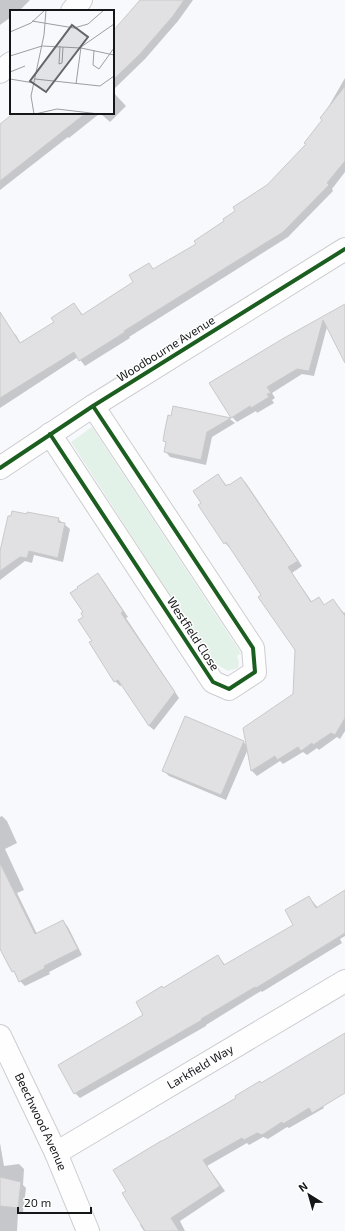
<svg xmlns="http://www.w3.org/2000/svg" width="345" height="1231" viewBox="0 0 345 1231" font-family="'Exo 2',sans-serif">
<rect width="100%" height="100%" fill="#f8f9fd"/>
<!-- green -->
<path fill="#e3f2e8" d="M92,427l149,226 -4,3 2,6 -1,6 -10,3 -9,-5 -7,-6 -141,-218z"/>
<!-- shadow -->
<path fill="#0003" d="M0,0h30l-11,11h-8v6l-11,8z
M142,0h51l-15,21 -33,38 -32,31v-57z
M345,78v94l-13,17 1,2 -45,46 -159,100 1,1 -45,28 -7,-9 -78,51v-71l10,-7 6,5 5,9 34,-22 19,-18 9,11 52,-33 14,-18 5,6 43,-26 29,-23 41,-35 40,-42 16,-24 3,-9z
M113,92l13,14 -16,16 -9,-8 -1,1 -1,-1 -30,24 -1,-1 -68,53v-65l22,-12h91z
M345,305v56l-18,-34 -13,49 -12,-2 -30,19 3,5 -3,2 2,3 -17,10 -1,-2 -19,11 -5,-5 -22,-34z
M174,407l56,12 5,4 -23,14 -6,28 -36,-8 -5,-6 2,-8 -3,-3z
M218,475l9,11h2l12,-8 5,5 56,83 -10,7 20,29 6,-4 7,8 8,-6 11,13 1,-1v119l-5,8 -3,-2 -18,13 -2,-2 -10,7 -4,-3 -20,12 -3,-3 -23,15 -5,-5 -4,-22 -22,51 -57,-24 -5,-5 80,-29 3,4 47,-51 2,-45 -34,-55 -31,-47h-1l-5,-5 -23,-40z
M58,519l12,10 -7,33 -29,-7 -2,8 -7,-2 -25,19v-24z
M98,575l5,5 25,37 -2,1 53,80 -25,32 -5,-4 -27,-41 -2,1 -5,-5 -22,-40 -9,-24v-5z
M2,816l5,5 10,22 -12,6 19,41 -7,3 20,41 26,-13 5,6 14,28 -33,17 1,2 -25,12 -5,-5 -6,-10 -14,-28v-126z
M345,891v45l-5,3 2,4 -80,49 -1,-1 -55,34v1l-126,72 -5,-5 70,-78 18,-26 55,-33 8,10 69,-41 14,-28 9,11z
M345,1034v59l-22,13 1,2 -35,20 -2,-1 -19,12 -5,-2 -14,8 -2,-2 -40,23 18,25 -45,30 5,10h-41l-4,-6 121,-141z
M0,1143l4,23 15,-2 5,5 -1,16 3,3 -3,24h-5l-1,19h-17z"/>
<!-- building -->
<path fill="#e1e0e2" stroke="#cac9ca" d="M140,0h44l-11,16 -33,38 -27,26v-49z
M345,86v75l-18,22 2,2 -46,47 -159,99 1,1 -46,29 -5,-9 -74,46v-86l20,31 34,-21 -3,-4 23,-15 8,12 51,-33 -4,-7 20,-12 4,6 43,-25 -2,-3 30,-20 -1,-2 12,-8 -2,-4 34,-22 39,-41 -2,-1 18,-23 -2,-2z
M14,113h72l-86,68v-57z
M345,304v59l-22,-43 -14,51 -12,-2 -30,18 4,6 -4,1 2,3 -18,11 -1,-2 -19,12 -22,-35 75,-45z
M173,406l58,12 -24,14 -6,28 -37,-8 2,-10 -3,-1 2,-12 3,-14 3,1z
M218,474l8,12 2,-2 1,1 12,-8 57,84 -10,6 23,35 8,-5 5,8 9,-6 12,17v102l-10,17 -4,-2 -18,12 -1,-2 -11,8 -3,-4 -21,13 -2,-4 -24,15 -8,-43 50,-34 2,-44 -37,-53 3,-2 -17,-26 -18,-27 -2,2 -26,-39 3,-2 -8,-12z
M12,511l15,3v-2l32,6 -1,4 7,1 -7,35 -29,-7 -2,7 -7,-1 -20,14v-20l8,-35h3z
M98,573l25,38 -2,2 54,79 -26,34 -31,-46 -4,2 -25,-40 3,-1 -14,-21 5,-3 -2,-4 2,-1 -13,-19 8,-5 -1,-1z
M185,716l59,25 -23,54 -59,-24z
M0,863l35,71 28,-14 15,29 -34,17 1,2 -26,14 -5,-11 -2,1 -12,-23z
M345,890v43l-89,55 -1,-1 -54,32 1,1 -14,8 -114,66 -16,-29 85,-50 -7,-13 26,-16 1,2 55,-33 6,10 69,-40 -8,-15 24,-14 7,12z
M345,1033v60l-33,20 -3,-5 -26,16 -1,-2 -20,13 -5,-2 -13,7 -2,-2 -39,22 17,26 -49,32 8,13h-34l-23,-38 4,-2 -13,-21 48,-29h1l74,-43 -1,-2 25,-15 1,2z
M0,1177l21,5 -3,26 -18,-2z"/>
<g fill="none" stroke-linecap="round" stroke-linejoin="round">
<!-- minor casing -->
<g stroke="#cdcdd0" stroke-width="24">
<g id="minor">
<path d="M72,11l9,-11"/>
<path d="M0,72l11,-9"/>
<path d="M50,434l163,248 16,7 26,-17 -2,-24 -160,-242"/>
<path d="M0,468l93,-62 252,-157"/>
<path id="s1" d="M0,1036l56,117 32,78"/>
<path id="s2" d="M56,1153l289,-172"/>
</g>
</g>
<!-- minor -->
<use href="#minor" stroke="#fefeff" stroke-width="22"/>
<!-- cycleway casing -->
<g stroke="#fff" stroke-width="6">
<path id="cycleway" d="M50,434l163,248 16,7 26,-17 -2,-24 -160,-242
M0,468l93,-62 252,-157"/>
</g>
<!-- cycleway -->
<use href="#cycleway" stroke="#1b5e20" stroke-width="4"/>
</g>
<g text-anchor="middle" stroke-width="3" stroke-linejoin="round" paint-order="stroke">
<!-- street labels -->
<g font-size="12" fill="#151618" stroke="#fff">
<text transform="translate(166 349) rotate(-32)" y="4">Woodbourne Avenue</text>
<text transform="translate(193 634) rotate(57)" y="4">Westfield Close</text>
<text dy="4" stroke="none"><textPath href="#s2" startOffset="168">Larkfield Way</textPath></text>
<text dy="4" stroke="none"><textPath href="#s1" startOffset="95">Beechwood Avenue</textPath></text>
</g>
</g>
<!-- overview -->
<g transform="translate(10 10)">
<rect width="104" height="104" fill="#f8f9fd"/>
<path fill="none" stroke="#9d9ea1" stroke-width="1" d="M22,11l42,7 14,-4 16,-14M0,22l21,-9 14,-13M50,36l-1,18 3,-1 1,-16M84,40l-1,15 6,4 15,-21M0,46l32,-10 39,2 33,7M0,62l15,-6M0,69l24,4M25,69l65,7 14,-10M66,74l5,-37 33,-23M24,104l-3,-18 13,-61 2,-25M25,104l22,-5 42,5"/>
<path fill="#646568" fill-opacity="0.15" stroke="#646568" stroke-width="2" d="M62,15l16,12 -42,55 -16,-11z"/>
<rect width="104" height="104" fill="none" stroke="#151618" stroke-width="2"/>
</g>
<!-- north arrow -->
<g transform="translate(309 1195) rotate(323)" stroke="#ffffff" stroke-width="3" paint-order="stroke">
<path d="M0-3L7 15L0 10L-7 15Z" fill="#151618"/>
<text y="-6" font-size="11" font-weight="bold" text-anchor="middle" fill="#151618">N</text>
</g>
<!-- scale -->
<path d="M18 1207v6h73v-6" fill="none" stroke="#151618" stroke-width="2"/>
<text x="24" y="1207" font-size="12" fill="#151618" stroke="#ffffff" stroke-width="3" paint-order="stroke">20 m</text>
</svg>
